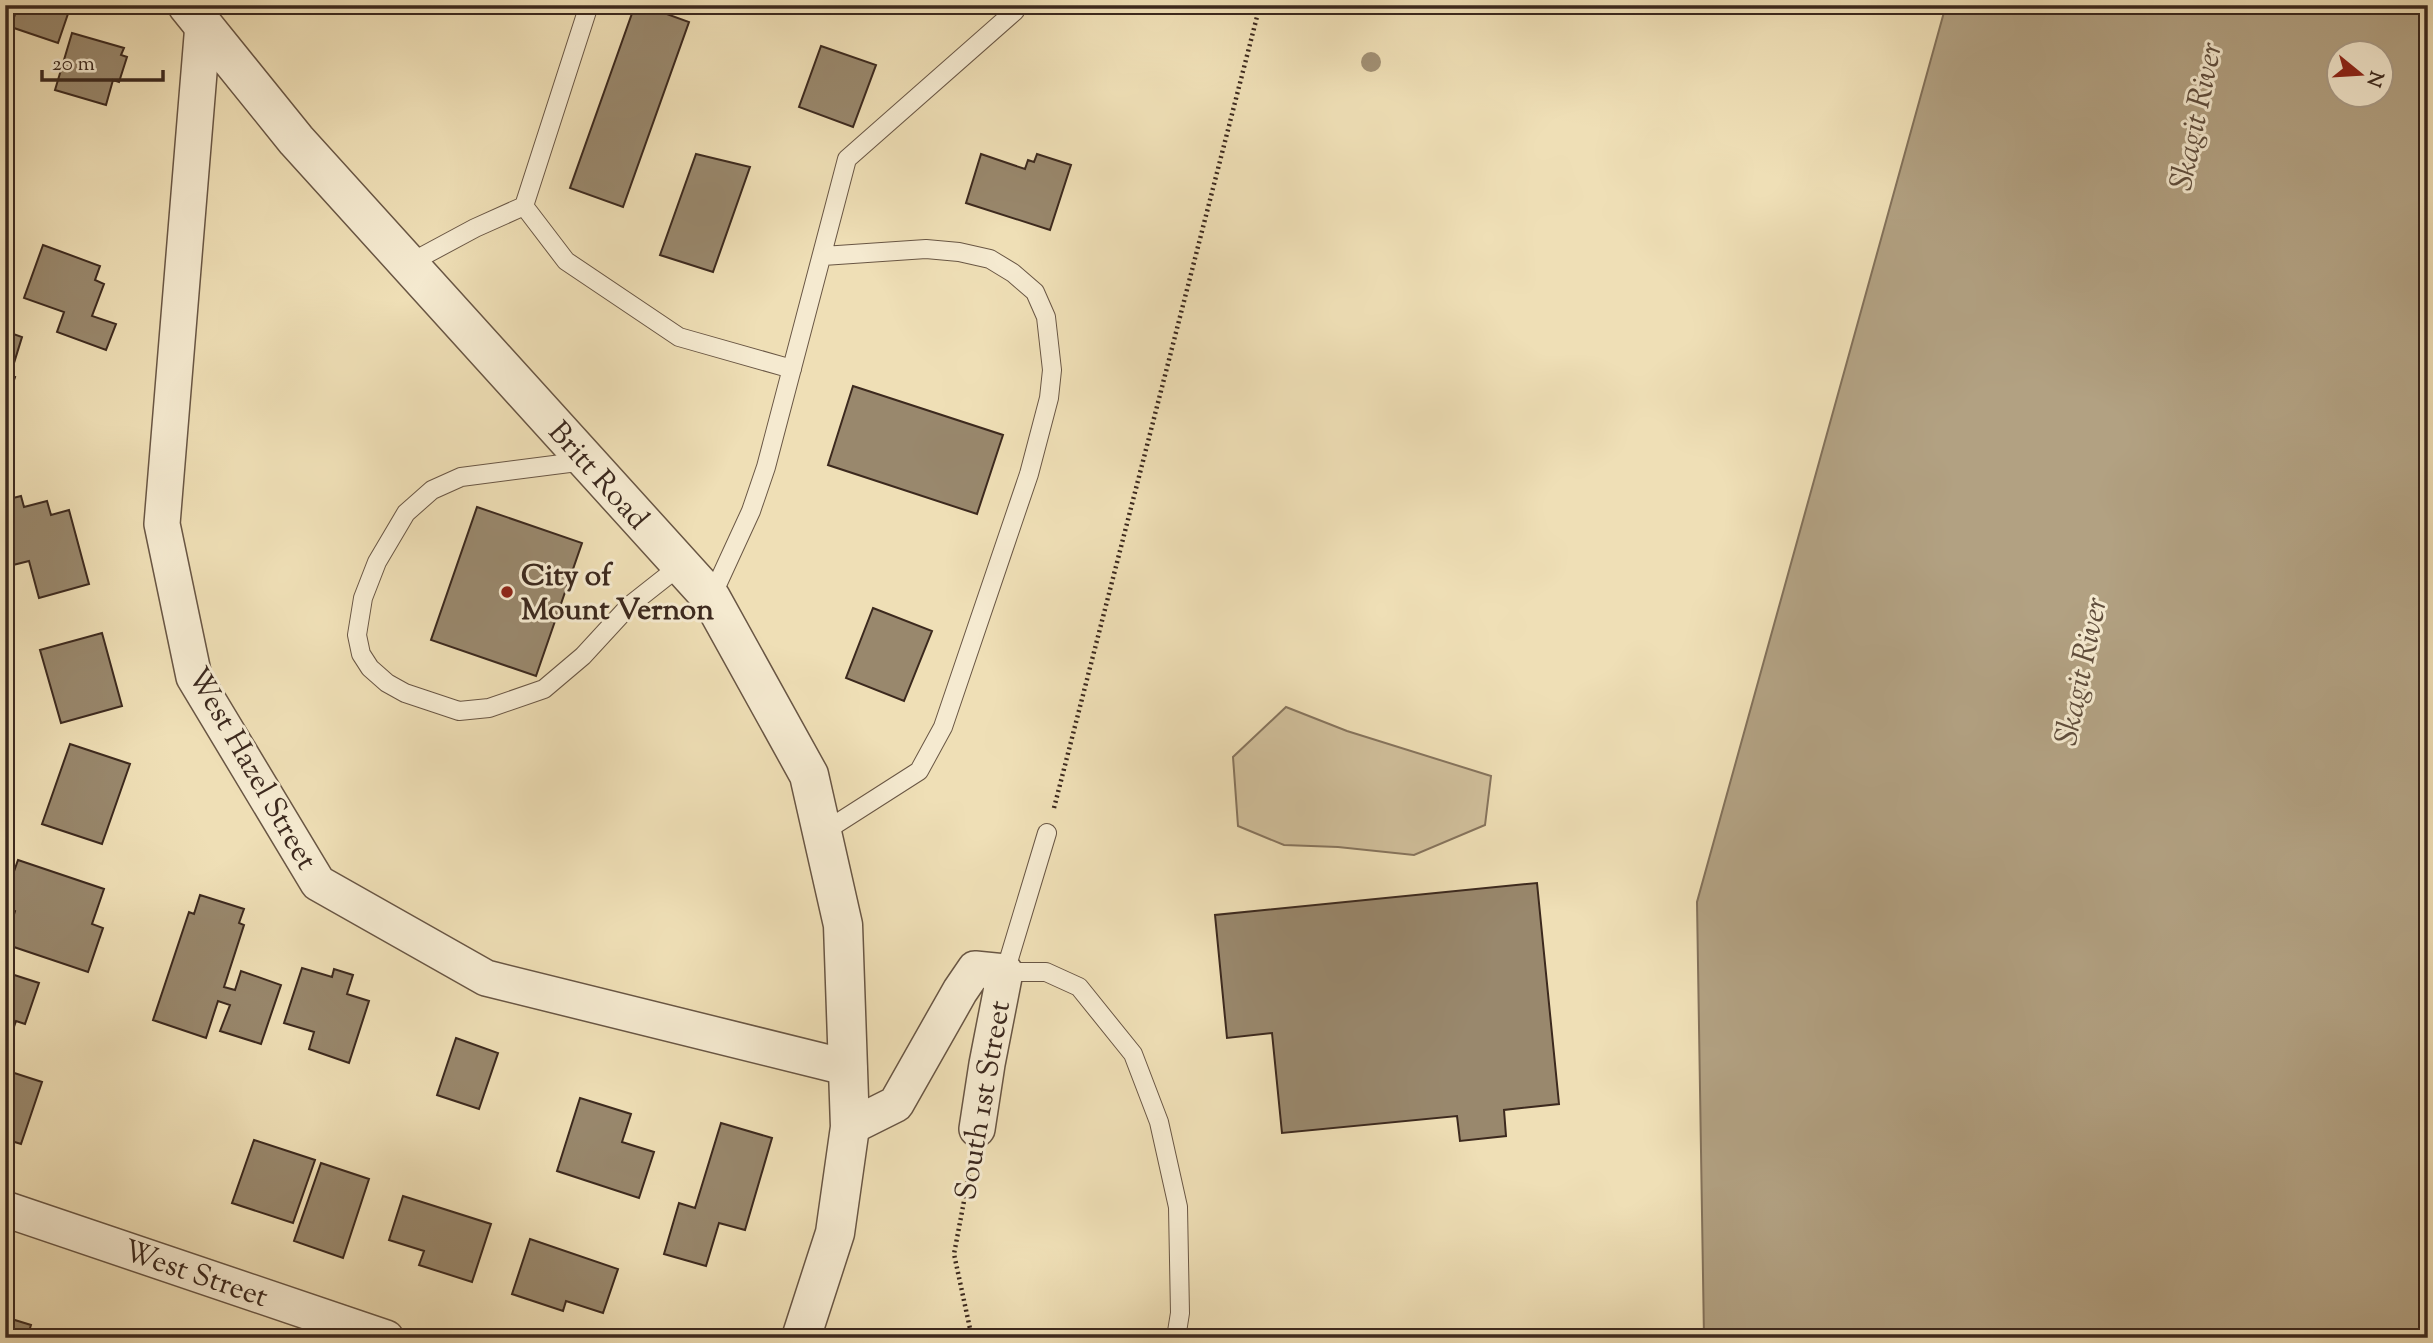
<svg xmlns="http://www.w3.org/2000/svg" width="2433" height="1343" viewBox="0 0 2433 1343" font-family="'Sorts Mill Goudy',serif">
<rect width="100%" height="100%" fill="#efdfb6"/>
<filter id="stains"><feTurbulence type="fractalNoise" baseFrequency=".00286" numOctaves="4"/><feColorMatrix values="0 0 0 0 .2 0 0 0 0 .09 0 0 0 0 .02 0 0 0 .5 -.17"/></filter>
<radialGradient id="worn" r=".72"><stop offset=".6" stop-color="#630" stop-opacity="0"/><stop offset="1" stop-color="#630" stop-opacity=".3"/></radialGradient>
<!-- green -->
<path fill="#d1c09c" stroke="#86745d" stroke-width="2" d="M1286,707l61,24 144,45 -6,49 -71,30 -76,-8 -54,-2 -46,-19 -5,-69z"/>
<!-- water -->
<path fill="#b2a182" stroke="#83715a" stroke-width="2" fill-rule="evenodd" d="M1946,5h482v1333h-724l-7,-436zM2338,52h42v42h-42z"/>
<!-- building -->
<path fill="#99886d" stroke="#3c291e" stroke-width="2" d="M18,5h53l-13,38 -47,-16z
M635,5h7l47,17 -66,185 -53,-19z
M72,33l52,15 -3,7 6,2 -8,25 -6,-2 -7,25 -51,-15z
M821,46l55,19 -23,62 -54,-20z
M696,154l54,13 -37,105 -53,-17z
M981,154l44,15 3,-9 6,2 3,-8 34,11 -21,65 -84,-27z
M43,245l57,21 -5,14 9,4 -12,32 24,8 -10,26 -49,-18 7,-20 -40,-14z
M5,331l17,6 -12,39 5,1 -10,31z
M853,386l150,49 -26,79 -149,-49z
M21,496l3,11 23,-6 4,14 18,-5 20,74 -50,14 -10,-37 -16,4 -3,-10 -5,1v-56z
M477,507l105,36 -46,133 -105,-36z
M873,608l59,23 -28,70 -58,-23z
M102,633l20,73 -61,17 -21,-73z
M70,744l60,20 -28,80 -60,-20z
M18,860l86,29 -12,35 11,4 -15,44 -83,-28 10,-33 -10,-4v-10z
M1537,883l22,221 -55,6 2,26 -46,5 -3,-25 -175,17 -10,-100 -45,5 -12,-123z
M200,895l44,14 -5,14 5,2 -20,62 11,3 6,-19 40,14 -20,59 -41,-13 10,-26 -12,-4 -12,37 -53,-18 36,-108 5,2z
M302,968l30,9 2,-8 19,6 -6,19 22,7 -20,62 -40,-14 5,-17 -30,-9z
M5,972l34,11 -14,41 -9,-3 -11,32z
M456,1038l42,15 -19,56 -42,-14z
M5,1070l37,12 -21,62 -16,-5z
M580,1098l51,16 -9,28 32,10 -15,46 -82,-27z
M721,1123l51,15 -27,92 -26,-7 -13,43 -42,-12 15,-51 16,5z
M254,1140l61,20 -22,63 -61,-20z
M321,1163l48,16 -26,79 -49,-17z
M403,1196l88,28 -19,58 -53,-17 5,-14 -35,-11z
M530,1239l88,30 -15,44 -37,-12 -3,10 -51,-17z
M5,1317l26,8 -4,13h-22z"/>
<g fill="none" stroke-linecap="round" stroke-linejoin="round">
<!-- service casing -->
<g stroke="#695644" stroke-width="20">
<path id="service" d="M589,5l-65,201 42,55 113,76 113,32
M408,264l67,-36 49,-22
M585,461l-124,16 -29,13 -26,23 -29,49 -14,36 -6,37 4,19 9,14 17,15 18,10 54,18 30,-3 55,-19 39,-33 46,-50 52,-41
M711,598l40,-87 15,-44 81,-308 168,-148 1,-6
M822,833l97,-62 24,-44 86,-253 20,-76 3,-28 -6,-53 -11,-25 -22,-19 -23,-14 -31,-7 -33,-3 -103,7
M1047,833l-42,139h41l33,15 54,67 26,68 19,85 2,106 -4,25"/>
</g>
<!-- minor casing -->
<g stroke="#695644" stroke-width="38">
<path id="minor" d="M203,24l-41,500 32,153 124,206 168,95 363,90
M850,1127l46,-23 64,-113 15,-22 30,3 -18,92 -10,65
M5,1209l381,129"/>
</g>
<!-- tertiary casing -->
<g stroke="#695644" stroke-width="41">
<path id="tertiary" d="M187,5l109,135 415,458 98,177 34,150 7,202 -15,106 -34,105"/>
</g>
<!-- path -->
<path stroke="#3c291e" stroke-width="4.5" stroke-dasharray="2 3.5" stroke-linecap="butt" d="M1054,808l206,-803
M971,1164l-17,90 18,84"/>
<!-- service -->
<use href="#service" stroke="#f5ead0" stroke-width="18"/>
<!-- minor -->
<use href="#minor" stroke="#f5ead0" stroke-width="35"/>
<!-- tertiary -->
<use href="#tertiary" stroke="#f5ead0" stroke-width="38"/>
</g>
<!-- trees -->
<circle fill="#a19074" cx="1371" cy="62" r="10"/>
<!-- markers -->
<circle fill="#8f2418" stroke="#f5ead0" stroke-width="2.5" cx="507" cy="592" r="7"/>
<g text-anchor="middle" stroke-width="6" stroke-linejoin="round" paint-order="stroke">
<!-- street labels -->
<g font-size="30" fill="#3c291e" stroke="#f5ead0">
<text transform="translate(599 475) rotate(48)" y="10">Britt Road</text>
<text transform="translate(253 768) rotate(60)" y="10">West Hazel Street</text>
<text transform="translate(982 1100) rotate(-80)" y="10">South 1st Street</text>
<text transform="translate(196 1273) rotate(19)" y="10">West Street</text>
</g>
<!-- poi labels -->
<g font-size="30" font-weight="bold" fill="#3c291e" stroke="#f5ead0" text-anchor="start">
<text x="521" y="585">City of<tspan x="521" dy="34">Mount Vernon</tspan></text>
</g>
<!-- water labels -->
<g font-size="32" font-style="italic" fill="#5f4d3c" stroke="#f5ead0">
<text transform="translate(2195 116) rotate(-78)" y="11">Skagit River</text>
<text transform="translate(2080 671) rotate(-78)" y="11">Skagit River</text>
</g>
</g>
<!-- margin -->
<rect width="2433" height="1343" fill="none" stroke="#efdfb6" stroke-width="28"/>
<rect x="7" y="7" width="2419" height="1329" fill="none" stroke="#3c291e" stroke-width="3.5"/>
<rect x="14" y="14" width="2405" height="1315" fill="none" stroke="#3c291e" stroke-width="2"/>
<!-- north arrow -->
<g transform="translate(2360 74) rotate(108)"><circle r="33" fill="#f5ead0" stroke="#ab9d89" stroke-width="2"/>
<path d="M0-5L12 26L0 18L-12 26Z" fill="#8f2418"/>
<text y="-10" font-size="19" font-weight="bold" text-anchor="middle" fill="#3c291e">N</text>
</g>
<!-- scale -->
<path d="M42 70v10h121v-10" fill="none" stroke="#3c291e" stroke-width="3.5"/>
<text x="52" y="70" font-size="21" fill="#3c291e" stroke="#f5ead0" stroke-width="5" paint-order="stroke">20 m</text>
<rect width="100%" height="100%" filter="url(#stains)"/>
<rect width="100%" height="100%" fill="url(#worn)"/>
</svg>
